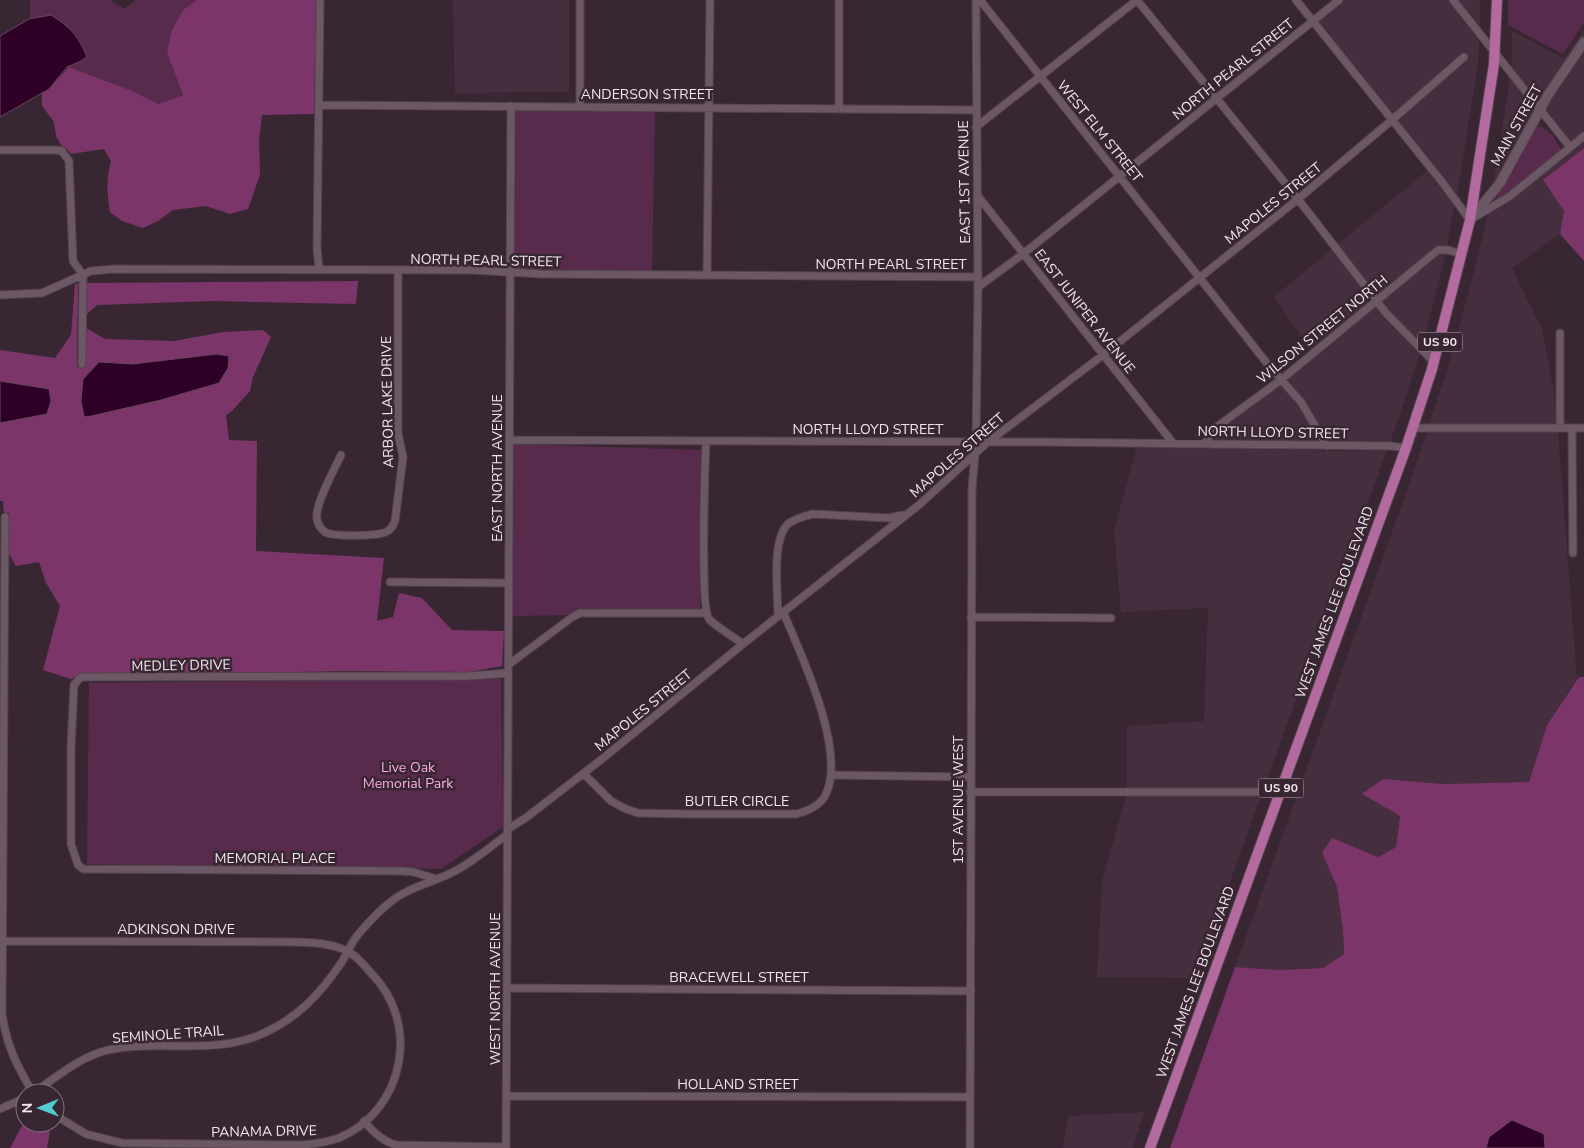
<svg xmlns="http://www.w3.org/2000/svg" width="1584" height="1148" viewBox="0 0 1584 1148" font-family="'Nunito Sans',sans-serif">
<rect width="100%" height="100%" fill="#382732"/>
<!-- built -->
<path fill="#452e3e" d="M453,0h116v92l-114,1z
M1346,0h101l32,40 -1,25 -21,130 -59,-74 72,-65 -6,-5 -71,64 -74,-94z
M1458,0h22v27z
M1584,29v6l-45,66 -27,-34v-36l49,26 5,-1z
M1584,50v81l-13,10 -26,-33z
M1510,78l25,31 -42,76z
M1584,141v7l-41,32 21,31 -4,23 -48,34 30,61 12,64 2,31h-127l17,-50 27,-98 15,-62 25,-15z
M1427,171l27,35 -7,41 -12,1 -57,47 -40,-51z
M1332,249l39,51 -61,49 -36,-52z
M1440,254h6l-23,90 -33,-33 -7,-10z
M1376,306l44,47 -20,62 -10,27h-61l-24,-42 -17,-21z
M1281,384l17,20 22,38 -107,-2 25,-24z
M1427,432h131l19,247 -30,46 -18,57 -86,2 -60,-5 4,30 13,6 -4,32 -18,10 -19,-7 -37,3 15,34 6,44 1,23 -21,14 -44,2 -44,-3 178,-493z
M1137,447h34l1,1 3,-1 30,2 2,-2h13l65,1 40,3 62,-1 -123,338 -137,1v-63l77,-5 4,-113 -87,4 -7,-82z
M1126,796h135l-66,182 -98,-1 5,-96z
M1144,1112l-11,36h-70l5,-32z"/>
<!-- green -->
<path fill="#582b4c" d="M30,0h80l14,9 12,-9h61l-14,10 -12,22 -4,21 16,42 -24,9 -29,-14 -61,-23 10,-5 -28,-47 -21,4z
M1508,0h76v23l-21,31 -55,-29z
M515,110l140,1 -3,160 -138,-2z
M1541,126l12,10 9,15 -52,43 -15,6 22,-36 18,-36z
M514,444l187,6 -1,159 -114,-1 -8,2 -9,5 -56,1z
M501,678l2,149 -62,42 -354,-5 2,-181z"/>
<!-- forest -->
<path fill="#7b3568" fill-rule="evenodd" d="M197,0h119l-2,114 -52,1 -3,26 1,34 -12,34 -18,5 -24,-8 -33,4 -15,11 -15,7 -21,-7 -12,-9c-3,-17 -4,-34 1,-51l-7,-12 -33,5 -4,-5 -5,-2 -6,-11 -2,-14 -12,-16v-13l7,-4 20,-22 61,23 29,14 24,-9 -16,-42 4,-21 12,-22z
M1584,148v113l-24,-27 4,-23 -21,-31z
M358,281l-2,23 -144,-3 -115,4 -10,9v-31z
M75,284h3l-1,83h9v-39l19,11 69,2 49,-9 40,-2 8,7 -18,40 -3,14 -19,21 -5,3 3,25 28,1 -1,110 128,7 -7,63 16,-4 6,-24 23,5 30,32 52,1 -2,35 -33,6 -124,-1 -131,3h-132l-11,5 -28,-9 17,-64 -14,-23 -7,-21 -23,4 -7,-12v-41h-5l-1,-12h-3v-78l47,-9 2,-25 -49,-8v-31l55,8 16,-23zM217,354l12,2 -10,27 -58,17 -74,17 12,-55 34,2z
M1579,677h5v471h-39l-1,-14 -55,3 -3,11h-316l65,-181 44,3 44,-2 21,-14 -1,-23 -6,-44 -15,-34 10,-15 46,19 18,-10 4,-31 -38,-22 21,-15 60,5 86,-2 18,-57z
M25,1120v3h7l18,9 -3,16h-37z"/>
<!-- water -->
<path fill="#2f0025" stroke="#6a4561" d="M51,15c19,12 27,20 36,42l-8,5 -12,5 -18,22 -49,28v-81l29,-17z
M217,354l12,2 -1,12 -9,15 -58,17 -74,17 -3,-1 -3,-15 2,-22 16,-17 34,2z
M0,381l49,8 2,12 -4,13 -47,9z
M1512,1120l32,14 1,14h-59l3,-11z"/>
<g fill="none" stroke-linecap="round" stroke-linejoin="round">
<!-- minor casing -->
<g stroke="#52434d" stroke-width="9">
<path id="minor" d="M980,0l290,367 31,35 26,44
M1137,0l161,199 88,114 48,49
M1296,0l146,182 28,38 40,-24 74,-60
M1453,0l117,147
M319,105l657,5
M580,106v-106
M839,109v-109
M976,127l161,-127
M0,150h56l6,1 7,10 4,100 10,14 -1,89
M977,195l196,248
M319,269l-2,-21 3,-248
M707,276l3,-276
M978,287l45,-33 316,-254
M0,295l42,-2 49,-22 23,-2 358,1 70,4 435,3
M1560,333v95
M1412,428h172
M1572,428l1,125
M509,440l534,2 348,4 15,2
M706,441c-1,24 -6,167 3,178 6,7 25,18 34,25
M1204,444l14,-18 64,-47 156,-129h10l14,4
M341,455c-6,13 -27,51 -24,64 0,4 4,10 8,13 8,5 52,4 61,0 5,-2 7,-6 9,-11l8,-64 -5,-24v-163
M5,517l-3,496c4,32 15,53 31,80
M390,582l119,1
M778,616c0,-22 -7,-76 10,-92 7,-6 17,-8 25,-10l75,4 15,-3
M971,617l140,1
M508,665l63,-47 9,-5h127
M584,774l27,27 15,8 12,4 51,1h107c12,-3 23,-8 29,-18 23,-43 -24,-142 -42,-184
M831,775l139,2
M970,792h310
M508,829l19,-12 75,-58 141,-115 177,-140 68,-62 115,-87 195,-156 94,-79 72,-63
M437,879l-24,-7 -12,-1 -318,-2 -5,-4 -7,-21v-97l3,-62 5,-6 3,-2 387,-1 39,-3
M2,941l295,1c16,1 33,1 48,8 10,4 19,15 26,23 50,50 34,137 -32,165 -12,4 -25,6 -37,7l-180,-2 -36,-9 -31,-19
M507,988l464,3
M33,1093c24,-16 46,-36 75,-43 51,-11 107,6 156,-17 33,-15 55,-38 75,-67 6,-8 10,-18 15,-26 8,-11 23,-27 34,-36 19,-17 45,-21 67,-33 19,-10 36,-25 53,-37
M507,1096l462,1
M0,1109l25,-11
M364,1121c9,11 19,21 33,24l109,2
M506,1148l5,-1042
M970,1148l2,-659 4,-47 2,-155 -2,-287"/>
</g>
<!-- tertiary casing -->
<g stroke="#52434d" stroke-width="11">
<path id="tertiary" d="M1470,220l30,-37 48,-88 36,-53"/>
</g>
<!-- primary casing -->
<g stroke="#52434d" stroke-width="12">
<path id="primary" d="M1150,1148l256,-700 26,-79 38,-149 24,-156 3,-64"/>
</g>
<!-- minor -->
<use href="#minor" stroke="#6c5865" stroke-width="7"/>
<!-- tertiary -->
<use href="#tertiary" stroke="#6c5865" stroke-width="9"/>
<!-- primary -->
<use href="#primary" stroke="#b4699f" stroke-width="10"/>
</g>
<g text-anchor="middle" stroke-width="5" stroke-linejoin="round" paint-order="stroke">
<!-- shield labels -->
<g fill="#382732" stroke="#baadb6" stroke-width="1">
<rect x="1417.5" y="332.5" width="45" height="19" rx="4"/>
<rect x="1258.5" y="778.5" width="45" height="19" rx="4"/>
</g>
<g font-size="12" font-weight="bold" fill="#f2e6ee">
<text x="1440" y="346">US 90</text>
<text x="1281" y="792">US 90</text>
</g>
<!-- street labels -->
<g font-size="14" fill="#f2e6ee" stroke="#382732">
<text transform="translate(1233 69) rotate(-39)" y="5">NORTH PEARL STREET</text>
<text x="647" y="99">ANDERSON STREET</text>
<text transform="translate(1516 125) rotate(-61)" y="5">MAIN STREET</text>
<text transform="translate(1100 131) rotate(51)" y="5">WEST ELM STREET</text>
<text transform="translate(964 182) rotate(-91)" y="5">EAST 1ST AVENUE</text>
<text transform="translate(1273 203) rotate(-39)" y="5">MAPOLES STREET</text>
<text transform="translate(486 260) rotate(1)" y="5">NORTH PEARL STREET</text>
<text x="891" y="269">NORTH PEARL STREET</text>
<text transform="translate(1085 311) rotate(52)" y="5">EAST JUNIPER AVENUE</text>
<text transform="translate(1322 329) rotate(-39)" y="5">WILSON STREET NORTH</text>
<text transform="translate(387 402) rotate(-91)" y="5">ARBOR LAKE DRIVE</text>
<text x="868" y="434">NORTH LLOYD STREET</text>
<text transform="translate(1273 432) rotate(1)" y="5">NORTH LLOYD STREET</text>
<text transform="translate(957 455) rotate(-41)" y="5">MAPOLES STREET</text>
<text transform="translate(497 468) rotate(-90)" y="5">EAST NORTH AVENUE</text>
<text transform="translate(1334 602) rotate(-70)" y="5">WEST JAMES LEE BOULEVARD</text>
<text transform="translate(181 665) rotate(-1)" y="5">MEDLEY DRIVE</text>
<text transform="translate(643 710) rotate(-39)" y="5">MAPOLES STREET</text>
<text transform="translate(958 800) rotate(-90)" y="5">1ST AVENUE WEST</text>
<text x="737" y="806">BUTLER CIRCLE</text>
<text x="275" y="863">MEMORIAL PLACE</text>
<text x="176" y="934">ADKINSON DRIVE</text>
<text x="739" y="982">BRACEWELL STREET</text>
<text transform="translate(1195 982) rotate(-70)" y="5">WEST JAMES LEE BOULEVARD</text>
<text transform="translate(495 989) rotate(-90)" y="5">WEST NORTH AVENUE</text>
<text transform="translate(168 1034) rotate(-4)" y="5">SEMINOLE TRAIL</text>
<text x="738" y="1089">HOLLAND STREET</text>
<text transform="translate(264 1131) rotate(-1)" y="5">PANAMA DRIVE</text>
</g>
<!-- park labels -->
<g font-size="14" fill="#fcabe3" stroke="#382732">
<text x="408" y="772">Live Oak<tspan x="408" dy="16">Memorial Park</tspan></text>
</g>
</g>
<!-- north arrow -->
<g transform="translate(40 1108) rotate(269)"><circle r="24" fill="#382732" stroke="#82737d"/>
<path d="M0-4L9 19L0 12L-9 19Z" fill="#52cdcd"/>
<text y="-8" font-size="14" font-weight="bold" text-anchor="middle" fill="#f2e6ee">N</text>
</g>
</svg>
